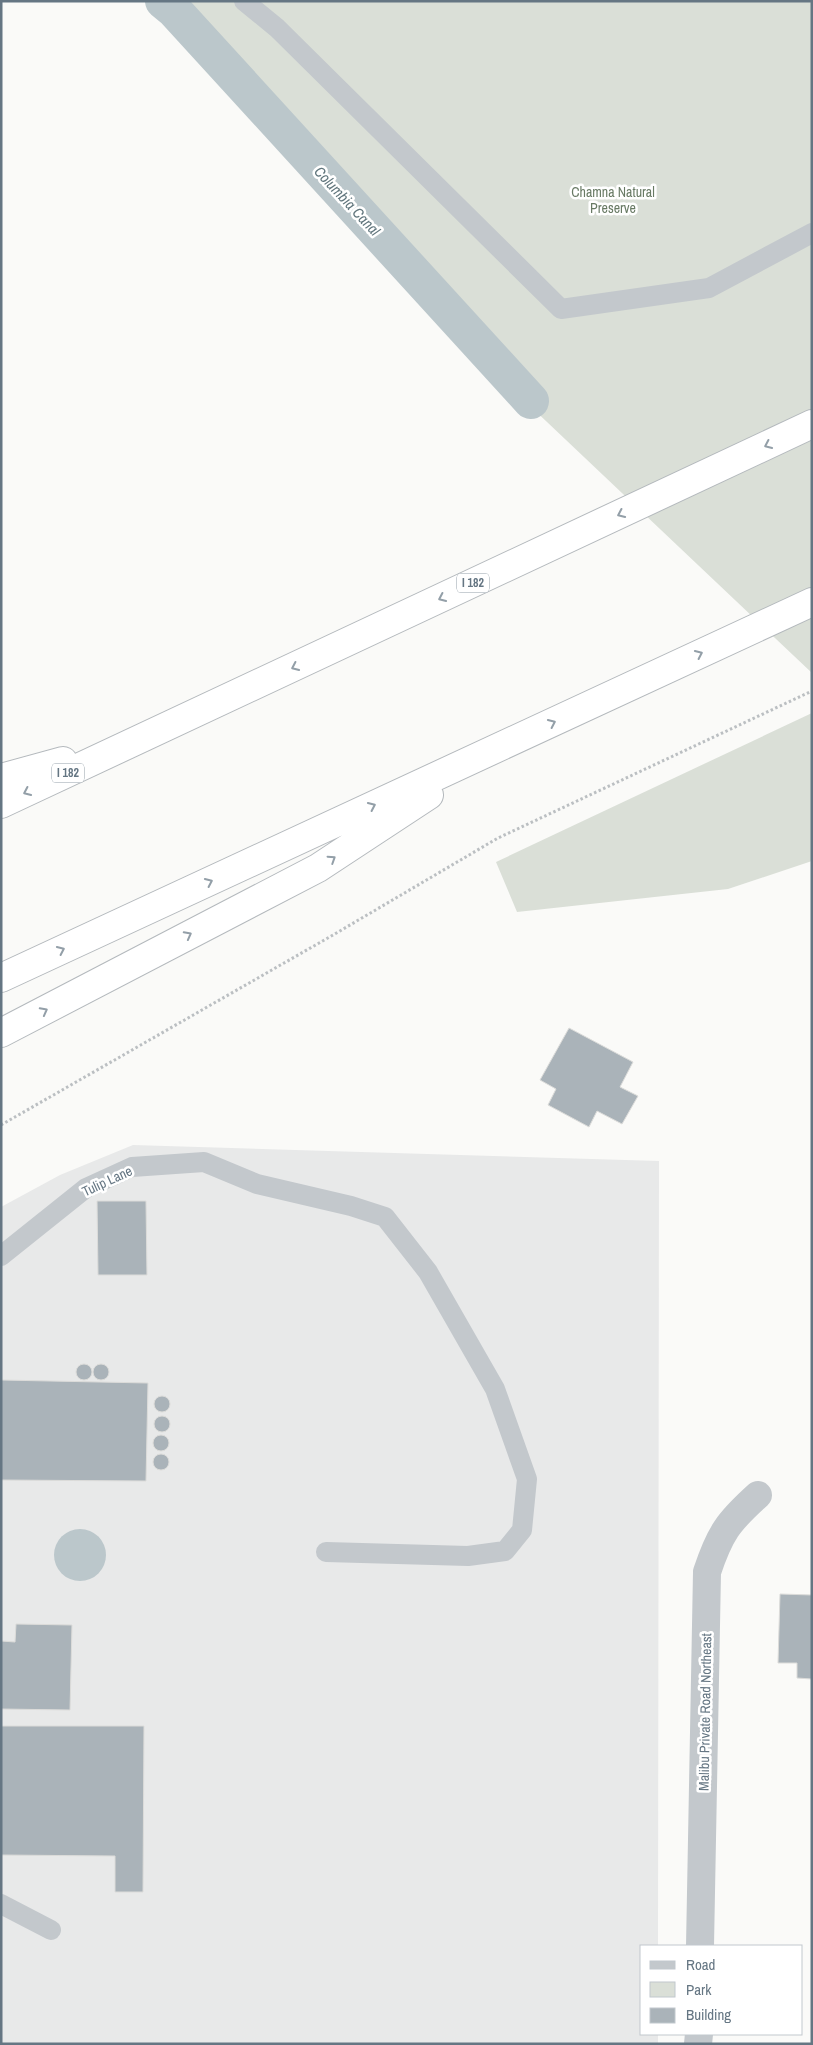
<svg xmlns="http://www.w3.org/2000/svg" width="813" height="2045" viewBox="0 0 813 2045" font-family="'Archivo Narrow',sans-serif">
<rect width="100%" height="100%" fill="#fafaf8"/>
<!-- built -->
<path fill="#e8e9e9" d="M133,1145l526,16 -1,785h-16v88h16v10h-657v-837l59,-32z"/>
<!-- green -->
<path fill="#dadfd7" d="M163,1h649v672l-284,-269 -354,-394z
M812,713v148l-84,28 -211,23 -21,-50z"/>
<!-- water -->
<path fill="#bbc7cb" d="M54 1555a26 26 0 1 1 52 0a26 26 0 1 1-52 0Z"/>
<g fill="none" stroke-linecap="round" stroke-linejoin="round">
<!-- canal -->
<path stroke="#bbc7cb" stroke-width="36" d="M163,1l11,9 357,391"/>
</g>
<!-- building -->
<path fill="#aab3b9" stroke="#dcdcda" d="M569,1028l64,34 -13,25 18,9 -16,28 -25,-13 -8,16 -41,-22 8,-16 -16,-9z
M97,1201h49l1,74h-49z
M76 1372a8 8 0 1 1 16 0a8 8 0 1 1-16 0Z
M93 1372a8 8 0 1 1 16 0a8 8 0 1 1-16 0Z
M1,1380l147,3 -2,98 -145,-1z
M154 1404a8 8 0 1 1 16 0a8 8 0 1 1-16 0Z
M154 1424a8 8 0 1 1 16 0a8 8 0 1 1-16 0Z
M153 1443a8 8 0 1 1 16 0a8 8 0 1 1-16 0Z
M153 1462a8 8 0 1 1 16 0a8 8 0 1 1-16 0Z
M780,1594l32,1v84l-15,-1v-15h-19z
M16,1624l56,1 -2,85 -69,-1v-68l14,1z
M1,1726h143l-1,166h-28v-36l-114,-1z"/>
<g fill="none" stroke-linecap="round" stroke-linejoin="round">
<!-- motorway casing -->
<g stroke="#b4b9bd" stroke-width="30">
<path id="motorway" d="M1,778l62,-17
M1,804l811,-380
M1,978l811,-376
M1,1033l317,-165 111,-73"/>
</g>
<!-- path -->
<path stroke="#bbbfc2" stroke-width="3" stroke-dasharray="2.5 2.5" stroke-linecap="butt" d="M1,1125l332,-190 165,-97 314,-147"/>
<!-- service -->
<path stroke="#c3c8cc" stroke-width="20" d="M244,1l33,27 284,281 148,-21 103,-55
M1,1256l85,-68 46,-21 72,-5 53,22 94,22 34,11 43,55 67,117 32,90 -5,51 -17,21 -37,5 -142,-4
M1,1904l50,26"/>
<!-- minor -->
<path stroke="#c3c8cc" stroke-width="28" d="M700,1946l7,-374c13,-39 21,-50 51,-77
M698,2044l1,-10"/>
<!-- motorway -->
<use href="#motorway" stroke="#fff" stroke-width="28"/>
</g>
<!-- one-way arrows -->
<defs><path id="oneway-chevron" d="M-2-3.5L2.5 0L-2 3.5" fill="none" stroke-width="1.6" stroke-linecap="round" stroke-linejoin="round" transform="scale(1.25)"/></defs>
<g stroke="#939fa8">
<use href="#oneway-chevron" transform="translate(768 445) rotate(155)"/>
<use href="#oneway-chevron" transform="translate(621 514) rotate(155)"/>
<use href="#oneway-chevron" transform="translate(442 598) rotate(155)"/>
<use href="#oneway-chevron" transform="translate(699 654) rotate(-25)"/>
<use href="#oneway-chevron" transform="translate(295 667) rotate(155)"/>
<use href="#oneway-chevron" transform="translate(552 723) rotate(-25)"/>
<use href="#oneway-chevron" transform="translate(27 792) rotate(155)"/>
<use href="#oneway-chevron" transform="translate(372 806) rotate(-25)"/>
<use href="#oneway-chevron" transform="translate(332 859) rotate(-33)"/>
<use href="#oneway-chevron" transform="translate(209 882) rotate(-25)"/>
<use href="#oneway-chevron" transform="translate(188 935) rotate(-28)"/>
<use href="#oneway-chevron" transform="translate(61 950) rotate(-25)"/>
<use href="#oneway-chevron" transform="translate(44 1011) rotate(-28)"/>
</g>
<g text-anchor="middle" stroke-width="5" stroke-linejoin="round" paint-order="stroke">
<!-- shield labels -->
<g fill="#fff" stroke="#939fa8" stroke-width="1">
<rect x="457" y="573.5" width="32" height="19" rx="4"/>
<rect x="52" y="763.5" width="32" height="19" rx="4"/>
</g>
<g font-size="12" font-weight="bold" fill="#657683">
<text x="473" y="587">I 182</text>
<text x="68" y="777">I 182</text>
</g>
<!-- park labels -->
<g font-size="14" fill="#687a64" stroke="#fff">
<text x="613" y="197">Chamna Natural<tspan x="613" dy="16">Preserve</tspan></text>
</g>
<!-- street labels -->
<g font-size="14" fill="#657683" stroke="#fff">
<text transform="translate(107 1181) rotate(-25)" y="5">Tulip Lane</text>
<text transform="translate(705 1712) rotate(-89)" y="5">Malibu Private Road Northeast</text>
</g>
<!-- water labels -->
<g font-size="15" font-style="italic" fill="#60757c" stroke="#fff">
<text transform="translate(347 201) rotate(47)" y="5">Columbia Canal</text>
</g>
</g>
<!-- border -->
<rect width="813" height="2045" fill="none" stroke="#657683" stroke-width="5"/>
<!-- legend -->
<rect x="640" y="1945" width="162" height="90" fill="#ffffff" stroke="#c1c8cd"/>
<rect x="650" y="1961" width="25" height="8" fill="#c3c8cc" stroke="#c1c8cd"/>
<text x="686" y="1970" font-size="15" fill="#657683">Road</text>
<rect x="650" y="1982" width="25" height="15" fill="#dadfd7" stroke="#c1c8cd"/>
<text x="686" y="1995" font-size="15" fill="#657683">Park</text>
<rect x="650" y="2008" width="25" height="15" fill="#aab3b9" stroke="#c1c8cd"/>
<text x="686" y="2020" font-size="15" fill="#657683">Building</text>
</svg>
